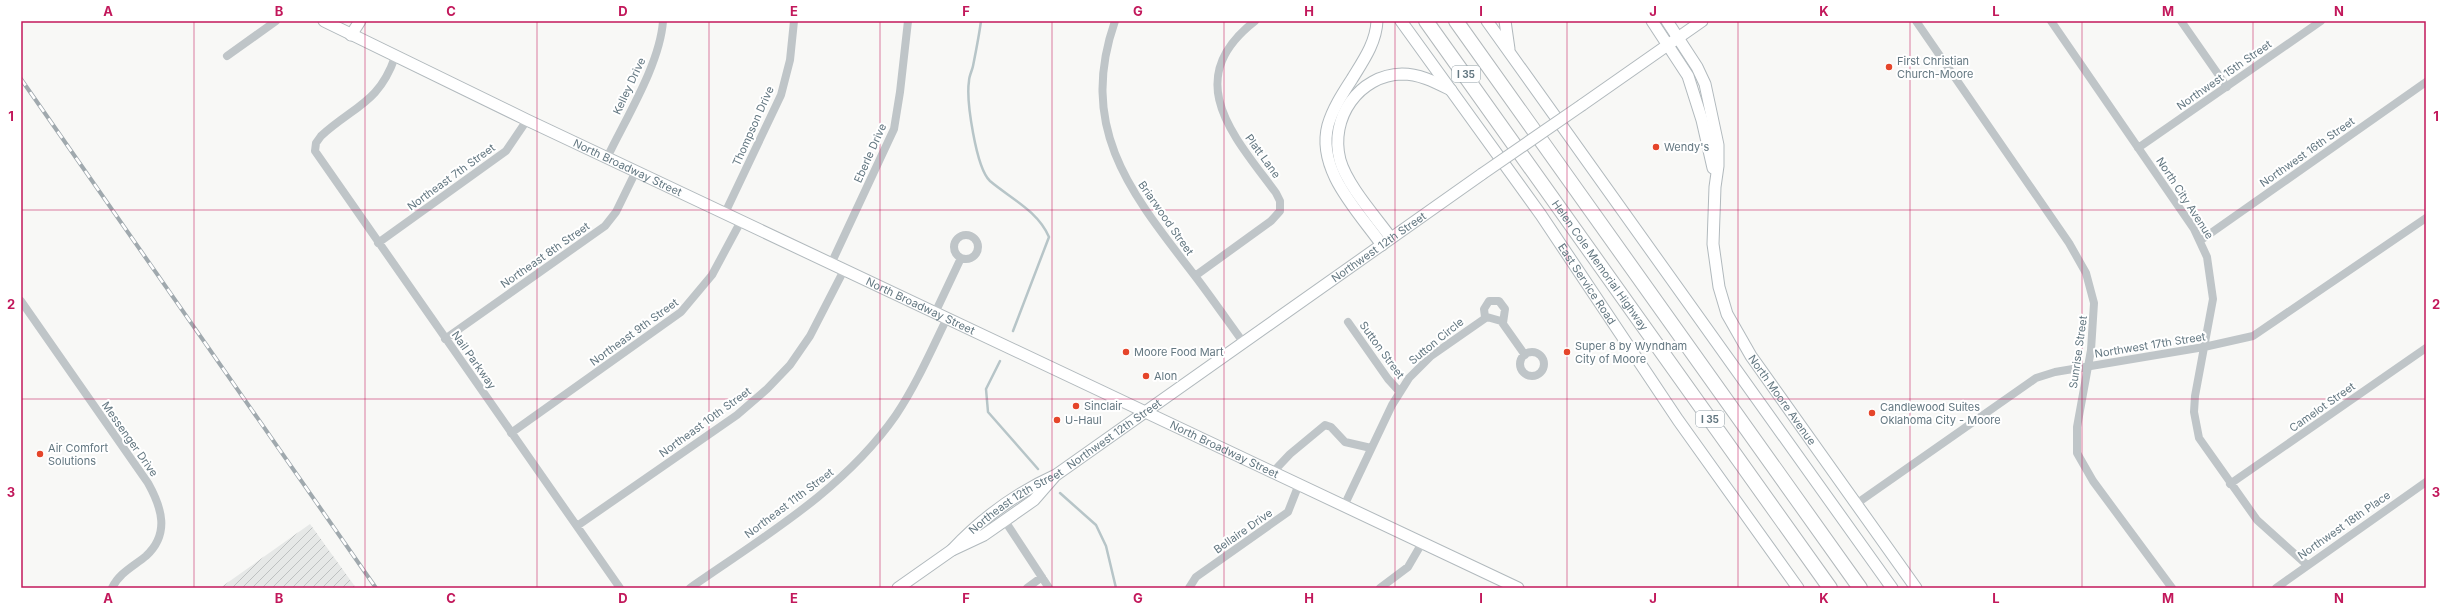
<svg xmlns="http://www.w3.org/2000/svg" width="2447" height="609" viewBox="0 0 2447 609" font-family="Inter,sans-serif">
<defs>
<pattern id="industrial-furrows" width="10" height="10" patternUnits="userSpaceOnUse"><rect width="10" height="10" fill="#e6e8e7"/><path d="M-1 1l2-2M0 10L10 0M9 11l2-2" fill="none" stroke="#bec1c1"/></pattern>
</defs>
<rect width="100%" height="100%" fill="#f8f8f6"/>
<!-- industrial -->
<path fill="url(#industrial-furrows)" d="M310,524l46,64h-136z"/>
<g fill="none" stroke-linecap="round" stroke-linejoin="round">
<!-- stream -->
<path stroke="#b7c5c8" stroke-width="2.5" d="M981,21c-2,15 -5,30 -8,45 -1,5 -4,10 -4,15 -3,19 7,87 21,100 20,17 48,30 59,56l-36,94
M1000,361l-14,28 2,23 50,57
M1060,493l36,32 10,21 10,42"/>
<!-- secondary casing -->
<g stroke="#b1b9bd" stroke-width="13">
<g id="secondary">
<path id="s1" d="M324,21l203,99 991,468"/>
<path d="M1377,21c-1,22 -14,40 -25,58 -9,14 -19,29 -24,46 -12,45 30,86 54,120"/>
<path id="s2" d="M1401,21l140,194 137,205 120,168"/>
<path d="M1487,21l405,567"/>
<path d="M1505,21l4,28"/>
<path d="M1652,21l36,55 14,44 11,48"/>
<path id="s3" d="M1667,21l30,46 8,17 6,28 7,33v21l-3,21 -2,57 6,43 8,27 24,42 165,232"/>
<path d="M351,35l9,-14"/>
<path d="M1582,105l120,-84"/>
<path d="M1391,238c-16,-22 -44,-53 -51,-78 -11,-42 19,-85 62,-86 18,0 33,8 49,16"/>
<path id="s4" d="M952,550c30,-32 64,-57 104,-75l426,-301"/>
<path d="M898,588l54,-38 32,-15 50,-35 20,-23"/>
</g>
</g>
<!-- highway casing -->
<g stroke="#b2b8bb" stroke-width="16">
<g id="highway">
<path id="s5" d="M1426,21l404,567"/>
<path d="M1456,21l404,567"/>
</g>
</g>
<!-- street -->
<path stroke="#bfc5c8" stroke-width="8" d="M1115,21c-38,109 17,173 80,255 16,21 32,44 48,66
M1916,21l153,222 17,30 8,30 -3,47 -14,77v26l16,28 79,107
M2051,21l143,208 13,28 6,42 -18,97 -1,16 5,26 58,82 49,44
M2181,21l46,66
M227,56l49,-35
M395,57c-16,46 -41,49 -74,79l-5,7 -1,8 305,437
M2138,148l183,-127
M607,158c19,-40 53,-94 56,-137
M725,213l56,-118 9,-35 4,-39
M954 247a12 12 0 1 1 24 0a12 12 0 1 1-24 0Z
M2201,240l225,-158
M378,243l128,-92 21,-31
M831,264l63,-135 6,-37 8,-71
M1195,276l76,-55 9,-10v-10l-4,-8c-41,-56 -97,-113 -21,-172
M21,301l127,182c14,25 22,51 -2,73 -12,10 -27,17 -34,32
M935,313l26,-55
M1485,317l-1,-8 5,-8h10l6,8 -2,14
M1348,322l40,57 11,12
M445,339l160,-113 11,-14 20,-41
M1520 364a12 12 0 1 1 24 0a12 12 0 1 1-24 0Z
M511,433l170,-121 31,-37 29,-54
M1273,472l17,-18 35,-29 6,2 14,15 26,6
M2230,484l196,-136
M1856,504l180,-126 19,-6 149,-25 49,-11 173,-118
M1344,506l48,-101 17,-27 22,-22 56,-39 14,4 24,34
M1005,521l44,67
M577,526l160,-111 30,-26 23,-24 20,-29 34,-66
M690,588c73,-51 154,-98 206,-173 20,-30 35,-64 51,-97
M1027,588l15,-11
M1189,588l7,-11 92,-65 11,-28
M1380,588l28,-21 14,-24
M2276,588l150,-106"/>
<!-- secondary -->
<use href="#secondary" stroke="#fff" stroke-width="11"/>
<!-- highway -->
<use href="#highway" stroke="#fff" stroke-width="14"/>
<!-- rail casing -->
<g stroke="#a0a9ae" stroke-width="4">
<path id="rail" d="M21,79l355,509"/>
</g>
<!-- rail -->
<use href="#rail" stroke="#fff" stroke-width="2.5" stroke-dasharray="8" stroke-linecap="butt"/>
<!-- secondary-bridge casing -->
<g stroke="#b1b9bd" stroke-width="13" stroke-linecap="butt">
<path id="secondary-bridge" d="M1482,174l100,-69"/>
</g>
<!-- secondary-bridge -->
<use href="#secondary-bridge" stroke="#fff" stroke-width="11"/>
</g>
<!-- grid -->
<path fill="none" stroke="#c2185b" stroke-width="1" stroke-opacity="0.55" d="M194,21v567M365,21v567M537,21v567M709,21v567M880,21v567M1052,21v567M1224,21v567M1395,21v567M1567,21v567M1738,21v567M1910,21v567M2082,21v567M2253,21v567M21,210h2405M21,399h2405"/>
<!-- markers -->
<g fill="#e5452a" stroke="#fff" stroke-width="1.5">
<circle cx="1889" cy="67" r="4"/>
<circle cx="1656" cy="147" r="4"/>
<circle cx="1126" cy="352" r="4"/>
<circle cx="1567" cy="352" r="4"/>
<circle cx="1146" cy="376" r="4"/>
<circle cx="1076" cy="406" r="4"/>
<circle cx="1872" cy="413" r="4"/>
<circle cx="1057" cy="420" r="4"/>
<circle cx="40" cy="454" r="4"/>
</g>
<g text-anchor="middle" stroke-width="4" stroke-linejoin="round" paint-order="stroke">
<!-- shield labels -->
<g fill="#fff" stroke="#92a0a7" stroke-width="1">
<rect x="1452" y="66" width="28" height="16" rx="3"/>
<rect x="1696" y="411" width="28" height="16" rx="3"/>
</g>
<g font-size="10" font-weight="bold" fill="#637781">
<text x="1466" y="78">I 35</text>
<text x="1710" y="423">I 35</text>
</g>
<!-- poi labels -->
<g font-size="11" fill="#637781" stroke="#fff" text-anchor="start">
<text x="1897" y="65">First Christian<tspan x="1897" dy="13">Church-Moore</tspan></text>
<text x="1664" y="151">Wendy's</text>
<text x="1575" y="350">Super 8 by Wyndham<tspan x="1575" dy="13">City of Moore</tspan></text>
<text x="1134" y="356">Moore Food Mart</text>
<text x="1154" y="380">Alon</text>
<text x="1084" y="410">Sinclair</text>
<text x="1880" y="411">Candlewood Suites<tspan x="1880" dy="13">Oklahoma City - Moore</tspan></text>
<text x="1065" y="424">U-Haul</text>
<text x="48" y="452">Air Comfort<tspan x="48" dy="13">Solutions</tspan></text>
</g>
<!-- street labels -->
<g font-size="11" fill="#637781" stroke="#fff">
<text transform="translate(2224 75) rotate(-35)" y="4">Northwest 15th Street</text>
<text transform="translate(629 86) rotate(-65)" y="4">Kelley Drive</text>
<text transform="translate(753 126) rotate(-66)" y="4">Thompson Drive</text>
<text transform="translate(2307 152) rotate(-35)" y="4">Northwest 16th Street</text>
<text transform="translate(870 153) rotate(-66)" y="4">Eberle Drive</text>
<text transform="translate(1263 156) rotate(54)" y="4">Platt Lane</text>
<text dy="4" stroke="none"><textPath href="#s1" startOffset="337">North Broadway Street</textPath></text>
<text transform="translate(451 177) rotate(-36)" y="4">Northeast 7th Street</text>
<text transform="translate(2185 198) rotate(57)" y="4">North City Avenue</text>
<text transform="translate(1166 218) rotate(55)" y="4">Briarwood Street</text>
<text dy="4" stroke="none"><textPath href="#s4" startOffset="524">Northwest 12th Street</textPath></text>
<text transform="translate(545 255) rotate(-35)" y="4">Northeast 8th Street</text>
<text dy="4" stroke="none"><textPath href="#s5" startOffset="300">Helen Cole Memorial Highway</textPath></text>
<text dy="4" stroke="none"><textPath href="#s2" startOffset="322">East Service Road</textPath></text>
<text dy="4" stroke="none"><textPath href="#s1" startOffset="661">North Broadway Street</textPath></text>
<text transform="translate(634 332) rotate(-36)" y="4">Northeast 9th Street</text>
<text transform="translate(1436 341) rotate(-39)" y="4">Sutton Circle</text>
<text transform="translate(2150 345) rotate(-9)" y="4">Northwest 17th Street</text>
<text transform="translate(1382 350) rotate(54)" y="4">Sutton Street</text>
<text transform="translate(2078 352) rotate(-82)" y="4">Sunrise Street</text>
<text transform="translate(474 360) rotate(55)" y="4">Nail Parkway</text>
<text dy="4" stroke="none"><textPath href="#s3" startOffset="409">North Moore Avenue</textPath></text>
<text transform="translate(2322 407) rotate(-35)" y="4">Camelot Street</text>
<text transform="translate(705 422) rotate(-36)" y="4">Northeast 10th Street</text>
<text dy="4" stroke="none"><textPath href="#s4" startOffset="200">Northwest 12th Street</textPath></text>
<text transform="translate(130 439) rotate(55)" y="4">Messenger Drive</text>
<text dy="4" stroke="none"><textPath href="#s1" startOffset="997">North Broadway Street</textPath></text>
<text transform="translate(789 503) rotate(-37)" y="4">Northeast 11th Street</text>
<text dy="4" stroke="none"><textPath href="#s4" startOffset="81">Northeast 12th Street</textPath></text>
<text transform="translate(2344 525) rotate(-35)" y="4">Northwest 18th Place</text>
<text transform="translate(1243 531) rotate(-35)" y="4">Bellaire Drive</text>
</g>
</g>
<!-- border -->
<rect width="2447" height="609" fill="none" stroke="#ffffff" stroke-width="44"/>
<rect x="22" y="22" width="2403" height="565" fill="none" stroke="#c2185b" stroke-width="1.5"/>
<g font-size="13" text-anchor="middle" font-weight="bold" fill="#c2185b">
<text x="108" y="16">A</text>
<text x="279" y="16">B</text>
<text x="451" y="16">C</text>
<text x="623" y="16">D</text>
<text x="794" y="16">E</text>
<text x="966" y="16">F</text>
<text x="1138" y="16">G</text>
<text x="1309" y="16">H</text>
<text x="1481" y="16">I</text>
<text x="1653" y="16">J</text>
<text x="1824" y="16">K</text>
<text x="1996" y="16">L</text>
<text x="2168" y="16">M</text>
<text x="2339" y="16">N</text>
<text x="11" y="121">1</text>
<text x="2436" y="121">1</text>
<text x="11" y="309">2</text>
<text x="2436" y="309">2</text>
<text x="11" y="497">3</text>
<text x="2436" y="497">3</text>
<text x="108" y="603">A</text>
<text x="279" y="603">B</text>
<text x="451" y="603">C</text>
<text x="623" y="603">D</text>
<text x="794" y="603">E</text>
<text x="966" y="603">F</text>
<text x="1138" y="603">G</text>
<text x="1309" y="603">H</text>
<text x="1481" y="603">I</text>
<text x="1653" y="603">J</text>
<text x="1824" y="603">K</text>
<text x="1996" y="603">L</text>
<text x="2168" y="603">M</text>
<text x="2339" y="603">N</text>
</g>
</svg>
